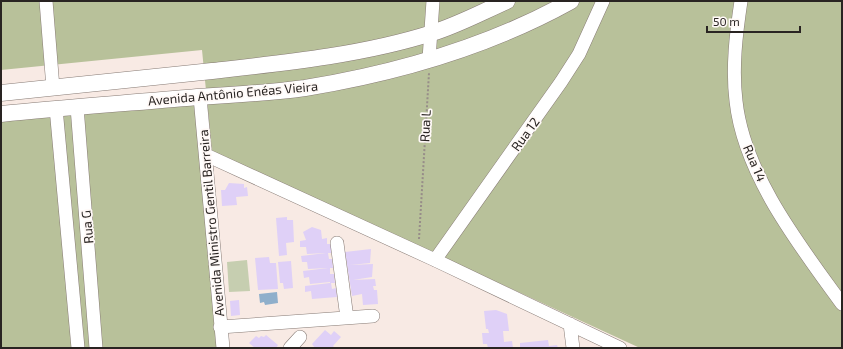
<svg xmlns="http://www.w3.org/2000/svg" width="843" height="349" viewBox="0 0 843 349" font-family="'Exo 2',sans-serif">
<rect width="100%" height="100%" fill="#f8eae4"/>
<!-- green -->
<path fill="#c6ceb0" d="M247,260l3,31 -21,1 -2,-30z"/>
<!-- forest -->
<path fill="#b8c19a" d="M1,1h841v347h-202l-428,-197 -10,-101 -201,20z
M196,101l21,247h-216v-230z"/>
<!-- water -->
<path fill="#8fafcb" d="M277,292l1,11 -13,2 -1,-3 -4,1 -1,-9z"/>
<!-- building -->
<path fill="#dfd0f7" d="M229,183l15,1v4l3,-1 1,9 -12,1 1,8 -15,1 -1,-16h4z
M287,217v3h6l1,22 -8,1 1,12 -8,1 -3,-38z
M312,227l9,3 1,9 5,-1v6h4l1,9h-4l1,6h3l1,9h-3v6h4l1,9h-4l1,6 4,-1 1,9 -25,2 -1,-8 -6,1v-6l25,-3v-1l-20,2 -1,-7 -5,1 -1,-7 25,-3 -20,1 -1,-7h-5l-1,-6 25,-3 -19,1 -1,-7h-6v-6l6,-1 -3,-8z
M371,249l-1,14 -20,2 23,-1 -1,13 -19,3 22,-1 1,7h-3l1,4h3l1,14 -15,1 -1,-11 -10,2 -7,-44z
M269,257l1,6h6l2,26 -20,1 -3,-32z
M291,261l2,27 -9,1 -1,-6h-3l-2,-21z
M239,300l1,15 -9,1 -1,-15z
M496,310l11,4 2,17h-6l1,11 8,-1 1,7h-25l-1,-4h-4l-1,-11h7l-1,-4h-2l-2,-18z
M325,330l6,5 3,-4 7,6 -8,9 2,2h-20l-3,-4z
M266,335l12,10 -2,3h-21l-6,-5 7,-7 3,2 2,-2 3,1z
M548,340l1,6 8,-1 1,3h-38v-5z"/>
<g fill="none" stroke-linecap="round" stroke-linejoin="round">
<!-- minor casing -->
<g stroke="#877b75" stroke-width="14">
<path id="minor" d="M46,1l7,87
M741,1c-5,33 -9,67 -5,100 8,74 64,145 106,203
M429,59l4,-58
M200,97l23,251
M77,107l19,241
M56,108l22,240
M206,155l229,105 185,88
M337,243l10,75
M435,260l126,-178 18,-28 24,-53
M570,324l3,24
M220,327l153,-11
M290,348l10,-11"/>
</g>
<!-- tertiary casing -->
<g stroke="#877b75" stroke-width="17">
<path id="tertiary" d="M1,93c70,-7 140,-15 211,-22 72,-8 151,-16 220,-38 26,-8 50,-21 75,-32
M1,114c65,-7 131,-11 196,-17 36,-2 72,-4 108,-9 92,-15 185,-42 266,-87"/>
</g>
<!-- path -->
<path stroke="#978d89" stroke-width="2" stroke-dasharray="2 2" stroke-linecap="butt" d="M419,239l10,-166"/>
<!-- minor -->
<use href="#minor" stroke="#fff" stroke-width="13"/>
<!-- tertiary -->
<use href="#tertiary" stroke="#fff" stroke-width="16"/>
</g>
<g text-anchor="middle" stroke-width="3.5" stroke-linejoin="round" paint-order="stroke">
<!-- street labels -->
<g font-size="13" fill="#292422" stroke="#fff9f7">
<text transform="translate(233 93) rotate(-5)" y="5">Avenida Antônio Enéas Vieira</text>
<text transform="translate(425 126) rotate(-87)" y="5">Rua L</text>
<text transform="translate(525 134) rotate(-54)" y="5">Rua 12</text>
<text transform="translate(755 163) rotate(67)" y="5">Rua 14</text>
<text transform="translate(211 223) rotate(-95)" y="5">Avenida Ministro Gentil Barreira</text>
<text transform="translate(87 227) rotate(-95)" y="5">Rua G</text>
</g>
</g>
<!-- border -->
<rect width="843" height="349" fill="none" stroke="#292422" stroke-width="4"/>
<!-- scale -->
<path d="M707 26v6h93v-6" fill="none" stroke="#292422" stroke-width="2"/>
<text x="713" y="26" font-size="12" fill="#292422" stroke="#fff9f7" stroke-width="3" paint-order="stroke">50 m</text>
</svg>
